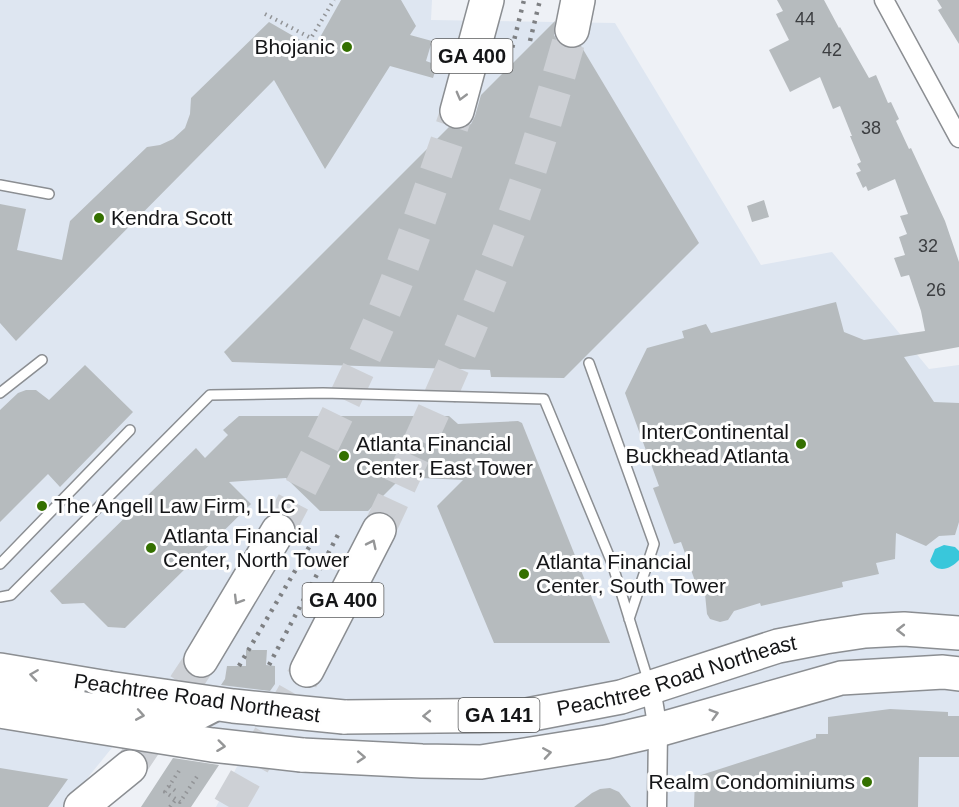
<svg xmlns="http://www.w3.org/2000/svg" width="959" height="807" viewBox="0 0 959 807" font-family="Helvetica,sans-serif">
<rect width="100%" height="100%" fill="#eef1f6"/>
<!-- built -->
<path fill="#dee6f1" d="M0,0h432l-1,20 184,3 146,242 71,-13 97,117 30,-4v442h-743l27,-52 -115,-27 -64,79h-64z"/>
<!-- water -->
<path fill="#39c7db" d="M944,545l11,2 4,4v9c-8,9 -22,14 -29,1l5,-12z"/>
<!-- building -->
<path fill="#b6bbbe" d="M341,0h60l15,26 -6,9 22,6 -6,20 11,4 -4,13 -43,-12 -65,103 -51,-89 -258,261 -16,-18v-119l26,5 -9,41 45,10 8,-39 77,-74 13,-2 13,-6 12,-11 5,-14 1,-16 78,-76 45,26z
M777,0h47l15,28 1,-1 29,51 7,-3 12,28 3,-1 8,17 -3,2 13,28 2,-1 34,73 14,41v85l-55,10 30,45 25,1v119l-4,13 -16,1 -13,10 -30,-13 -1,26 -19,4 3,11 -37,8 1,5 -82,19 -1,-3 -26,8 -6,9 -8,2 -10,-3 -3,-5 -2,-20 -5,1 -19,-53 -7,2 -21,-56 6,-2 -34,-93 22,-45 37,-10 -2,-7 24,-7 5,9 125,-31 8,30 20,8 61,-9 -4,-20 -12,-36 -8,2 -7,-19 11,-3 -6,-18 8,-3 -7,-18 8,-2 -13,-35 -27,12 -2,-5 -3,2 -7,-15 5,-2 -4,-7 4,-2 -11,-26h2l-12,-30 -7,3 -13,-32 -30,15 -21,-42 20,-10 -13,-26 7,-3z
M937,0h22v44l-21,-34 4,-2z
M555,21l-1,14 5,9 10,4 12,-2 118,197 -135,135 -73,-1 -1,-7 -258,-8 -8,-10 225,-225 12,2 10,-5 4,-8 6,-21z
M764,200l5,17 -17,5 -5,-16z
M85,365l48,47 -73,75 -12,-13 -48,48v-112l18,-17 8,-3h10l13,10z
M239,416h210l9,8 60,-3 4,2 88,220h-116l-57,-137 26,-26 -61,-3 -34,34h-48l-34,-33 -57,4 22,22 -126,124 -17,-1 -24,-24 -22,1 -12,-13 146,-143 9,10 23,-23 -5,-5z
M246,650h21l-1,15 9,1v18l-5,7 -49,-6 4,-6 2,-13h19z
M890,709l58,3v4h11v41h-40l-1,50h-224l1,-30 121,-39v-4h12v-17z
M173,758l46,7 -28,42h-50z
M0,768l68,11 -20,28h-48z
M610,788l9,4 12,15h-57l18,-14 8,-4z"/>
<g fill="none" stroke-linecap="round" stroke-linejoin="round">
<!-- highway-tunnel -->
<path stroke="#cdd0d5" stroke-width="33" stroke-dasharray="33 16" stroke-linecap="butt" d="M379,530c45,-96 89,-193 127,-292 26,-68 46,-138 66,-208
M278,531c42,-79 82,-160 116,-243 23,-59 43,-117 63,-177
M130,767l71,-107
M229,807l78,-137"/>
<!-- lane casing -->
<g stroke="#8b8e92" stroke-width="12">
<path id="lane" d="M0,185l49,9
M589,363l65,181 -25,75
M0,393l42,-33
M0,564l130,-134
M0,597l11,-2 199,-200 113,-2 221,6 68,164 37,120"/>
</g>
<!-- street casing -->
<g stroke="#8b8e92" stroke-width="21">
<path id="street" d="M884,0l75,138
M651,688l7,42 -1,77"/>
</g>
<!-- primary casing -->
<g stroke="#8b8e92" stroke-width="32">
<path id="primary" d="M0,699l21,-4 61,11"/>
</g>
<!-- highway casing -->
<g stroke="#8b8e92" stroke-width="36">
<g id="highway">
<path d="M572,30l6,-30"/>
<path d="M457,111l30,-111"/>
<path d="M201,660l77,-129"/>
<path d="M0,670l108,18"/>
<path d="M307,670l72,-140"/>
<path d="M0,711l80,13"/>
<path id="s1" d="M344,717l183,-2 94,-18 157,-51 47,-9 40,-6 39,-2 55,4"/>
<path d="M302,755l120,6 59,1 125,-20 52,-12 183,-52 102,-6 16,2"/>
<path d="M81,807l49,-40"/>
</g>
</g>
<!-- path -->
<path stroke="#929497" stroke-width="4" stroke-dasharray="1.5 4.5" stroke-linecap="butt" d="M265,14l46,24 23,-38
M179,771l-14,21 15,10 18,-27
M169,786l8,6
M170,807l6,-8"/>
<!-- lane -->
<use href="#lane" stroke="#fff" stroke-width="9"/>
<!-- street -->
<use href="#street" stroke="#fff" stroke-width="18"/>
<!-- primary -->
<use href="#primary" stroke="#fff" stroke-width="28"/>
<!-- highway -->
<use href="#highway" stroke="#fff" stroke-width="33"/>
<!-- rail -->
<path stroke="#7e8083" stroke-width="4.5" stroke-dasharray="3 6" stroke-linecap="butt" d="M530,41l10,-41
M508,65l16,-65
M269,665l71,-134
M239,666l79,-134"/>
<!-- primary-bridge casing -->
<g stroke="#8b8e92" stroke-width="32" stroke-linecap="butt">
<path id="primary-bridge" d="M82,706l101,17 35,-18"/>
</g>
<!-- highway-bridge casing -->
<g stroke="#8b8e92" stroke-width="36" stroke-linecap="butt">
<path id="highway-bridge" d="M108,688l125,18 111,11
M80,724l132,21 90,10"/>
</g>
<!-- primary-bridge -->
<use href="#primary-bridge" stroke="#fff" stroke-width="28"/>
<!-- highway-bridge -->
<use href="#highway-bridge" stroke="#fff" stroke-width="33"/>
</g>
<!-- one-way arrows -->
<defs><path id="oneway-chevron" d="M-2-3.5L2.5 0L-2 3.5" fill="none" stroke-width="1.6" stroke-linecap="round" stroke-linejoin="round" transform="scale(1.5)"/></defs>
<g stroke="#959697">
<use href="#oneway-chevron" transform="translate(461 96) rotate(105)"/>
<use href="#oneway-chevron" transform="translate(372 544) rotate(-64)"/>
<use href="#oneway-chevron" transform="translate(238 600) rotate(121)"/>
<use href="#oneway-chevron" transform="translate(901 630) rotate(180)"/>
<use href="#oneway-chevron" transform="translate(34 675) rotate(-172)"/>
<use href="#oneway-chevron" transform="translate(714 714) rotate(-16)"/>
<use href="#oneway-chevron" transform="translate(140 715) rotate(10)"/>
<use href="#oneway-chevron" transform="translate(427 716) rotate(179)"/>
<use href="#oneway-chevron" transform="translate(221 746) rotate(7)"/>
<use href="#oneway-chevron" transform="translate(547 753) rotate(-9)"/>
<use href="#oneway-chevron" transform="translate(361 757) rotate(3)"/>
</g>
<!-- markers -->
<g fill="#347000" stroke="#fefefe" stroke-width="2">
<circle cx="347" cy="47" r="6"/>
<circle cx="99" cy="218" r="6"/>
<circle cx="801" cy="444" r="6"/>
<circle cx="344" cy="456" r="6"/>
<circle cx="42" cy="506" r="6"/>
<circle cx="151" cy="548" r="6"/>
<circle cx="524" cy="574" r="6"/>
<circle cx="867" cy="782" r="6"/>
</g>
<g text-anchor="middle" stroke-width="6" stroke-linejoin="round" paint-order="stroke">
<!-- number labels -->
<g font-size="18" fill="#3c3e41">
<text x="805" y="25">44</text>
<text x="832" y="56">42</text>
<text x="871" y="134">38</text>
<text x="928" y="252">32</text>
<text x="936" y="296">26</text>
</g>
<!-- shield labels -->
<g fill="#fefefe" stroke="#5a5b5c" stroke-width="1.5">
<rect x="431.5" y="39" width="81" height="34" rx="4.5"/>
<rect x="302.5" y="583" width="81" height="34" rx="4.5"/>
<rect x="458.5" y="698" width="81" height="34" rx="4.5"/>
</g>
<g font-size="20" font-weight="bold" fill="#141517">
<text x="472" y="63">GA 400</text>
<text x="343" y="607">GA 400</text>
<text x="499" y="722">GA 141</text>
</g>
<!-- poi labels -->
<g font-size="21" fill="#141517" stroke="#fefefe" text-anchor="start">
<text x="335" y="54" text-anchor="end">Bhojanic</text>
<text x="111" y="225">Kendra Scott</text>
<text x="789" y="439" text-anchor="end">InterContinental<tspan x="789" dy="24">Buckhead Atlanta</tspan></text>
<text x="356" y="451">Atlanta Financial<tspan x="356" dy="24">Center, East Tower</tspan></text>
<text x="54" y="513">The Angell Law Firm, LLC</text>
<text x="163" y="543">Atlanta Financial<tspan x="163" dy="24">Center, North Tower</tspan></text>
<text x="536" y="569">Atlanta Financial<tspan x="536" dy="24">Center, South Tower</tspan></text>
<text x="855" y="789" text-anchor="end">Realm Condominiums</text>
</g>
<!-- street labels -->
<g font-size="21" fill="#141517" stroke="#fefefe">
<text dy="7" stroke="none"><textPath href="#s1" startOffset="338">Peachtree Road Northeast</textPath></text>
<text transform="translate(197 698) rotate(8)" y="7">Peachtree Road Northeast</text>
</g>
</g>
</svg>
